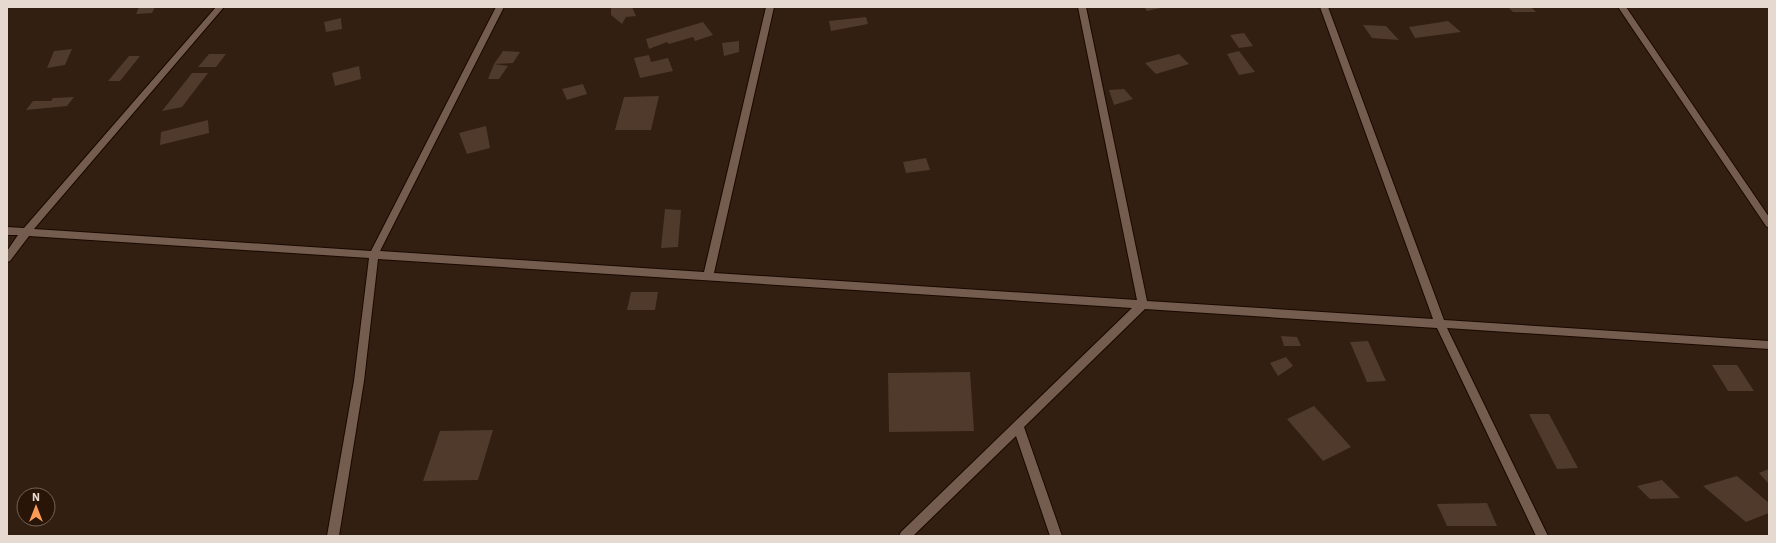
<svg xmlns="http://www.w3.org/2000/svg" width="1776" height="543" viewBox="0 0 1776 543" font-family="'IBM Plex Sans',sans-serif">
<rect width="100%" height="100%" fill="#321f11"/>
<!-- building -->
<path fill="#4f3a2c" d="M139,7h16l-3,6 -16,1z
M611,7h21l4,9 -10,1 -4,7 -11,-9z
M1144,7h16l1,1 -14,3z
M1508,7h23l5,5h-23z
M866,17l2,7 -37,7 -2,-10z
M341,18l1,11 -16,3 -2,-10z
M1448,21l13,11 -46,6 -6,-11z
M703,22l10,13 -18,6 -2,-4 -24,7 -2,-2 -18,7 -3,-10z
M1363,25l23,1 13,14 -27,-2z
M1244,33l9,13 -14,2 -9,-13z
M739,41v11l-15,4 -2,-13z
M72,49l-7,16 -18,3 7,-17z
M503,51l17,1 -7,11 -19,1z
M1239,51l16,21 -16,3 -12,-21z
M209,54h17l-10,13h-18z
M1179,54l10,10 -33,10 -11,-11z
M649,55l2,7 17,-4 5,13 -33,7 -6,-20z
M129,56h11l-20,25h-12z
M494,64l14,2 -9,13h-11z
M359,66l2,13 -26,7 -3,-13z
M192,73h16l-26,34 -20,4z
M583,84l4,10 -20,6 -5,-11z
M1124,89l9,10 -19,6 -5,-15z
M659,96l-8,34h-36l9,-33z
M74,97l-7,9 -41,4 7,-9h18l2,-3z
M208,120l1,13 -49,12 1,-13z
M486,126l4,22 -23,6 -8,-21z
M926,158l4,12 -24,3 -3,-11z
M665,209l16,1 -3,37 -17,1z
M631,292h27l-3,18h-28z
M1281,336l16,1 4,9h-17z
M1368,341l18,40 -19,1 -17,-40z
M1286,357l7,9 -15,10 -8,-13z
M1712,365h25l17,26h-26z
M970,372l4,59 -85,1 -1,-59z
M1314,406l37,41 -28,14 -36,-42z
M1529,414h20l29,54 -21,1z
M493,430l-15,50 -55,1 17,-50z
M1769,469v15l-10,-11z
M1737,476l32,27v10l-23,9 -43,-36z
M1662,480l18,18 -30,1 -13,-13z
M1487,503l10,23h-50l-10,-22z"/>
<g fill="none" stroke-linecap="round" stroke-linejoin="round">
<!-- minor casing -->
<g stroke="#190800" stroke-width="2">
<path id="minor" d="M216,7h8l-190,222 337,22 125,-244h8l-124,244 324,21 62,-265h8l-60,266 423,27 -59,-293h8l61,294 286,18 -113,-312h8l116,313 325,21v8l-322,-21 101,208h-12l-99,-208 -292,-19 -121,118 38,109h-12l-34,-100 -103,100h-14l2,-4 231,-224 -754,-49 -14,122 -25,155h-12l27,-155 15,-123 -340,-22 -19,25 -3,1v-11l11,-16h-11v-8l17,1z
M1618,7h8l143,210v11l-3,-2z"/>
</g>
<!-- minor -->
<use href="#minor" fill="#745d4e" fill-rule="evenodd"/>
</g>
<!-- border -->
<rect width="1776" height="543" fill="none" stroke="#e6d9d0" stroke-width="16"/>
<!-- north arrow -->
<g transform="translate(36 507)"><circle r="19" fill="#281508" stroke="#746358"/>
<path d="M0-3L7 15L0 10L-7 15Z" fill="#fd9d55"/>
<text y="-6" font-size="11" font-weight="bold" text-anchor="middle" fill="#e6d9d0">N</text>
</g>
</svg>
